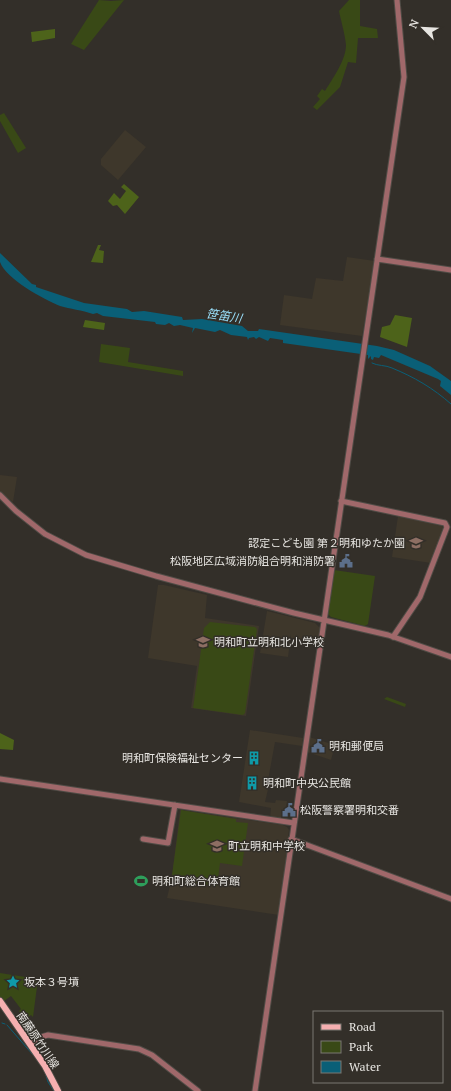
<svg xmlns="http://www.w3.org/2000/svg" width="451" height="1091" viewBox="0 0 451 1091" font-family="'PT Serif','Noto Sans JP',serif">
<rect width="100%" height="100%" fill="#332f29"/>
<!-- built -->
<path fill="#3e372b" d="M125,130l21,17 -28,33 -17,-15v-6z
M347,257l28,4 -13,75 -82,-11 4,-30 28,4 4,-21 27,3z
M0,475l17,2 -4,25 -13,-10z
M398,516l44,10 2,2 -13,35 -39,-6z
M158,585h6l43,10 -2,23 54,8 -13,90 -55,-8 6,-42 -49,-8z
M267,611l48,12 5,5 -3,14 -26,-4v-4l-3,23 -28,-4z
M250,730l53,8 -1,8 -27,-4 -6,33 -1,5 2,1 -5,21 10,1 1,-3 11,1 -2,11 4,1 -2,7 -17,-2 1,-10 -32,-6z
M309,737l26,8 -4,15 -24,-8z
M180,810l103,15 4,2 2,3 -2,14h2l-10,71 -112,-17 5,-21z"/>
<!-- green -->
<path fill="#394916" d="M99,0l12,1 13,-1 -40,50 -13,-6z
M349,0h11v26l17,3 1,9h-20l-2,25 -8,-1 -8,25 -23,23 -4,-3 7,-8 -3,-3 5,-7 3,2c8,-13 21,-31 21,-46 -1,-11 -5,-24 -7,-34z
M4,113l22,35 -8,5 -18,-32v-6z
M101,344l29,4 -2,14 55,9v5l-84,-14z
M334,570l41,6 -7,48 -3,2 -34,-9 -3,-3z
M210,622l45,5 2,2 -12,84 -2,2 -50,-7 11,-80z
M387,697l19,7 -1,3 -21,-8z
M181,810l55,9v3l12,1 -6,43 -22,-3 -3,23 -28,-4 1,-4 -18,-3z
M0,973l38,6 -5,38 -2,-2 -6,5 -6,-9 2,-2 -10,-13 -7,5 -4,-4z"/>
<!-- forest -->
<path fill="#4d631a" d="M55,29v9l-23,4 -1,-10z
M124,184l15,13 -14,17 -8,-9 -4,1 -5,-5 6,-8 6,6 6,-8 -5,-4z
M98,245h3l-2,5 5,1 -1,12 -12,-1z
M395,315l17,3 -5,29 -27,-10 2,-10 8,-2z
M85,320l20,3 -1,7 -21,-3z
M0,733l14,7 -1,10 -13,-1z"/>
<!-- water -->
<path fill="#0a5f77" d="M0,253l32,31 4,1v2l48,16 43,6 5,3 12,-1 38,6 1,3 19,-1 40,7 6,5h10l1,-2 118,17 17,4 36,16 21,15v14l-11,-9 1,-5 -3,-2 -57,-24 -2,3 -5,-1 -1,3 -2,-1v-3l-3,3v-4l-85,-12v-3l-13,-2 -2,3 -9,-4 -3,2 -2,-2 -5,1 -1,2 -1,-3 -16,-2 -11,-5 -5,2 -20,-4 -3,5 1,-5 -13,-3 -6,1 -5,-3 -4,2 -9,-1 -1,-2 -52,-6 -6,-3 -4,1c-11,-4 -23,-5 -33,-8 -17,-7 -54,-27 -60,-44 0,-2 0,-7 0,-9z"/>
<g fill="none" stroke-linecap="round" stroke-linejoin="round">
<!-- stream -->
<path stroke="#0a5f77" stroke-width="1" d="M372,363c5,3 14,2 20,5 22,9 41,20 59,36
M2,1023l3,1
M7,1025l27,31
M45,1072l3,10 6,9"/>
<!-- minor casing -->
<g stroke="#504c46" stroke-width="7">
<path id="minor" d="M377,259l74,11
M0,495l16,16 29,23 41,21 70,21 138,37 94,22 63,22
M341,501l104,22 2,4 -27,70 -27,40
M0,779l294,44
M143,839l25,4 7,-38
M291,839l160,60
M30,1044l11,-7 7,-2 91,14 13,6 46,36
M255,1091l149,-1014 -7,-77"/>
</g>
<!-- major casing -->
<g stroke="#504c46" stroke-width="8">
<path id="major" d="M0,1001l45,65 13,25"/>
</g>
<!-- minor -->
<use href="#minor" stroke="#a0686a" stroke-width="5"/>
<!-- major -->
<use href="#major" stroke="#f5afb0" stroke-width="6"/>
</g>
<!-- icons -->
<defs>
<g id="school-bare" transform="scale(1.08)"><path d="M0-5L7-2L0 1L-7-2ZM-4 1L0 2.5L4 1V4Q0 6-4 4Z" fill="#8d6e63" stroke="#332f29" stroke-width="2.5" paint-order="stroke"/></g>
<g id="civic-bare" transform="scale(1.08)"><path d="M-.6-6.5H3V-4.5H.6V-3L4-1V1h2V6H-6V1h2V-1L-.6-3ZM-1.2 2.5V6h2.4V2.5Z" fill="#5c6f8a" stroke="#332f29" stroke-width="2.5" paint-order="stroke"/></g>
<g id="building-bare" transform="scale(1.08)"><path d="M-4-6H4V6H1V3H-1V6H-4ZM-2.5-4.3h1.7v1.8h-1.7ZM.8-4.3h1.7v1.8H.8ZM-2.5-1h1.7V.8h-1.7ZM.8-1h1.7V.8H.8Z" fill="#0f9aa8" stroke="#332f29" stroke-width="2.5" paint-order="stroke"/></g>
<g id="stadium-bare" transform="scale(1.08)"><path d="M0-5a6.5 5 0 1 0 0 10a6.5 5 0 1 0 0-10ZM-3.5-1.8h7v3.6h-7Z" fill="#2e9e5b" stroke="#332f29" stroke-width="2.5" paint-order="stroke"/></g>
<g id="sight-bare" transform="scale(1.08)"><path d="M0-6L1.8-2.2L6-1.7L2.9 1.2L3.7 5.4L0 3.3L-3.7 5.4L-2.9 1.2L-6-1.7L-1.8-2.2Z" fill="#0f9aa8" stroke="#332f29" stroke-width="2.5" paint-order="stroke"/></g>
</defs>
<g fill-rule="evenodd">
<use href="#school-bare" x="416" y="543"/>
<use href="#civic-bare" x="346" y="561"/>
<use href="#school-bare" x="203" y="642"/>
<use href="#civic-bare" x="318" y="746"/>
<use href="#building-bare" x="254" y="758"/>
<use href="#building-bare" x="252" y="783"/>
<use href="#civic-bare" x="289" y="810"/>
<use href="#school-bare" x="217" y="846"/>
<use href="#stadium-bare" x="141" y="881"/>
<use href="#sight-bare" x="13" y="982"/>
</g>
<g text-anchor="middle" stroke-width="3" stroke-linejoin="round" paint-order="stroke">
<!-- poi labels -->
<g font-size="11" fill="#e7e5e1" stroke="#332f29" text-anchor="start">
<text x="405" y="547" text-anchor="end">認定こども園 第２明和ゆたか園</text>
<text x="335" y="565" text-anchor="end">松阪地区広域消防組合明和消防署</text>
<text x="214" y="646">明和町立明和北小学校</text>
<text x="329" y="750">明和郵便局</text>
<text x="243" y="762" text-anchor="end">明和町保険福祉センター</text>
<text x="263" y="787">明和町中央公民館</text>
<text x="300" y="814">松阪警察署明和交番</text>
<text x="228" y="850">町立明和中学校</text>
<text x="152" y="885">明和町総合体育館</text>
<text x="24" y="986">坂本３号墳</text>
</g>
<!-- street labels -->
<g font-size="11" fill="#e7e5e1" stroke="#332f29">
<text transform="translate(38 1040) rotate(56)" y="4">南藤原竹川線</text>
</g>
<!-- water labels -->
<g font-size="12" font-style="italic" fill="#99dffa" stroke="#332f29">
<text transform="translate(224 316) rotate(9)" y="4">笹笛川</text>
</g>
</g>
<!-- legend -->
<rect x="313" y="1011" width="130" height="72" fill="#332f29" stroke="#7b7873"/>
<rect x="321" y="1024" width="20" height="6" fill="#f5afb0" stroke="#7b7873"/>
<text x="349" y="1031" font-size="12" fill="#e7e5e1">Road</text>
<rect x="321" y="1041" width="20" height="12" fill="#394916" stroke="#7b7873"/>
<text x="349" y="1051" font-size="12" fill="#e7e5e1">Park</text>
<rect x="321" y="1061" width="20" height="12" fill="#0a5f77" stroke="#7b7873"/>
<text x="349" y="1071" font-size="12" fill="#e7e5e1">Water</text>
<!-- north arrow -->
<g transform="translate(423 28) rotate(294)" stroke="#332f29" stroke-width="3" paint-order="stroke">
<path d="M0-3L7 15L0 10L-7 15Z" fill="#e7e5e1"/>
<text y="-6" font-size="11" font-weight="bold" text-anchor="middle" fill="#e7e5e1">N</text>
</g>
</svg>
